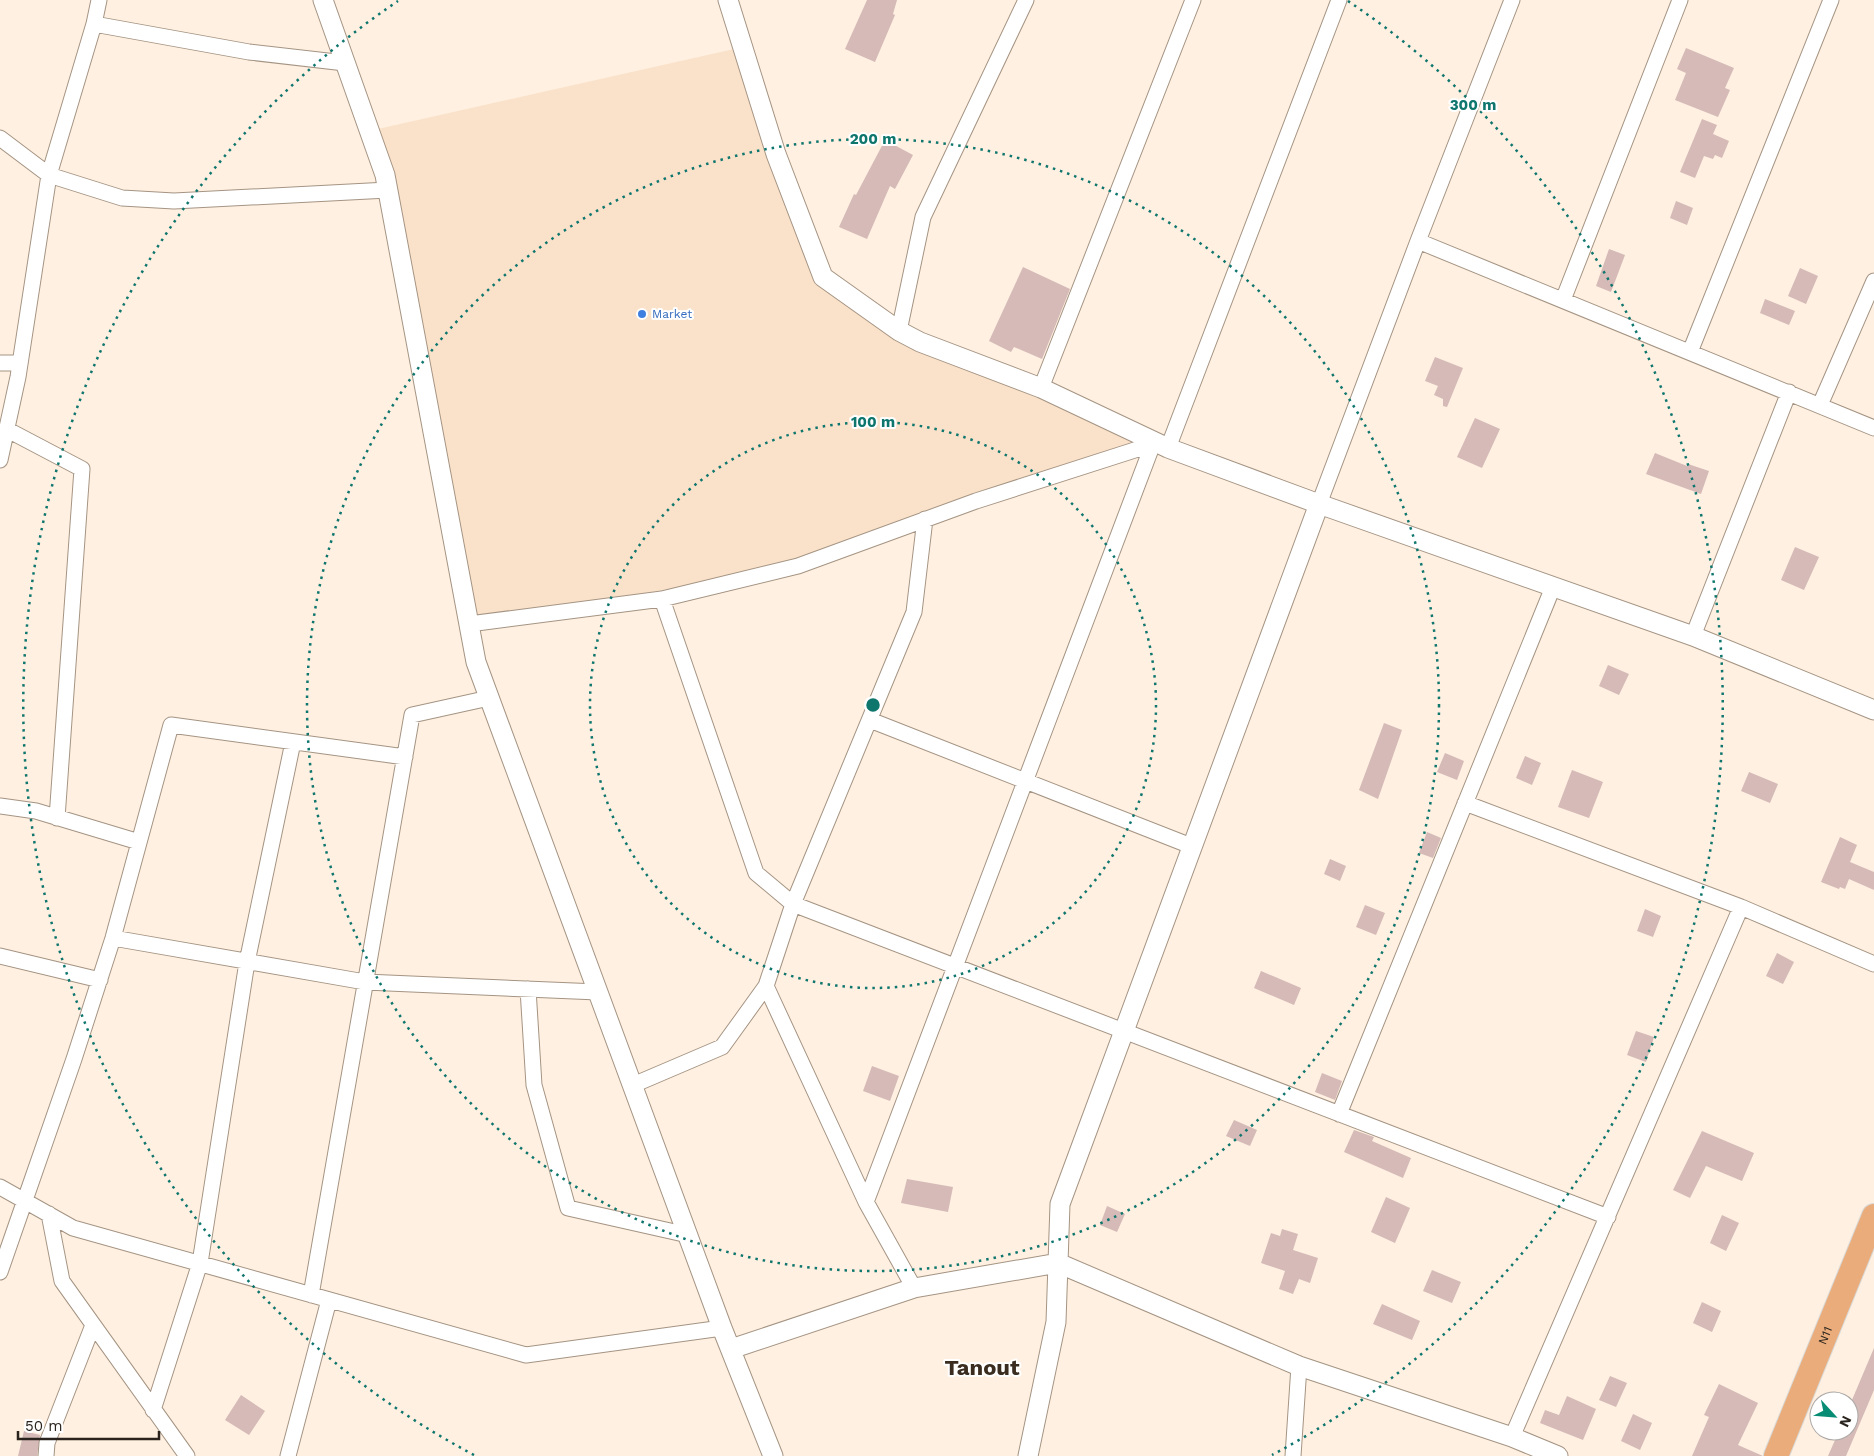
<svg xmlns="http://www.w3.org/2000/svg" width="1874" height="1456" viewBox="0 0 1874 1456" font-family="'Work Sans',sans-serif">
<rect width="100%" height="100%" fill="#fff0e1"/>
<!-- built -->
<path fill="#fae2ca" d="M743,47l80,230 80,59 237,107 -352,125 -319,56 -100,-493z"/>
<!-- building -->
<path fill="#d5bab7" d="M867,0h30l-4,14 2,1 -20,47 -30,-13z
M1686,48l48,20 -9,20 5,2 -12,27 -43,-17 11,-27 -9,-4z
M1702,119l15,6 -4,9 16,7 -7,17 -7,-3 -2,4 -9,-3 -9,22 -15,-6z
M885,140l28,15 -18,34 -5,-3 -23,53 -28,-12 15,-33 2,1z
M1676,201l17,7 -6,17 -17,-7z
M1609,249l16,6 -14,37 -15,-6z
M1023,267l47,22 -28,70 -28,-12 -3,5 -22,-11z
M1800,268l18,8 -12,28 -18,-8z
M1765,299l30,12 -6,14 -29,-12z
M1435,357l28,11 -16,39 -4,-1v-7l-9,-4 4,-9 -13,-5z
M1475,418l25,11 -18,39 -25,-11z
M1655,453l32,13 1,-2 21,7 -8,23 -55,-20z
M1795,547l24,10 -15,33 -23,-10z
M1608,665l21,9 -10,21 -20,-9z
M1384,723l18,7 -24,69 -19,-9z
M1445,753l19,8 -7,19 -20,-8z
M1525,756l16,7 -9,22 -16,-7z
M1572,770l31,12 -14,36 -31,-11z
M1749,772l29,12 -8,19 -29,-12z
M1427,832l14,6 -8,20 -14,-5z
M1840,837l17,8 -7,17 24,10v18l-25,-11 -4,10 -5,-2 -1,2 -18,-7z
M1330,859l16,7 -6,15 -16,-7z
M1365,905l20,8 -9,22 -20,-8z
M1645,909l16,7 -8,21 -16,-6z
M1777,953l17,9 -11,22 -17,-8z
M1261,971l40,17 -7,17 -40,-17z
M1636,1031l18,6 -8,25 -19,-7z
M872,1066l27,10 -9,25 -27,-10z
M1322,1073l20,8 -7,19 -20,-8z
M1234,1120l23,10 -7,16 -24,-10z
M1354,1130l20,7 -2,4 39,17 -8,20 -59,-26z
M1702,1131l52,22 -12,28 -36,-15 -16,32 -17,-8z
M907,1179l46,8 -5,25 -47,-9z
M1386,1197l24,11 -15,35 -24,-11z
M1107,1206l18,8 -8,18 -17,-7z
M1722,1215l17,8 -13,28 -16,-8z
M1282,1229l16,5 -5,16 25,8 -8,25 -11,-4 -6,15 -14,-5 6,-18 -24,-8 10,-30 9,3z
M1432,1270l29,12 -9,21 -29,-12z
M1702,1302l19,9 -9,21 -19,-9z
M1382,1304l38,17 -8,19 -39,-16z
M1874,1348v42l-28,66h-18l11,-25h10v-24z
M1610,1376l17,7 -11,24 -17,-7z
M1719,1384l39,19 -20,42 25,11h-71l17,-39 -5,-2z
M241,1395l24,16 -16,24 -24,-15z
M1567,1396l29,13 -13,31 -43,-17 5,-13 14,5z
M1633,1414l19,9 -12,27 -19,-9z
M24,1431l16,4 -3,21h-19z"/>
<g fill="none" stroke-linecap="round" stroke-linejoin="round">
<!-- minor casing -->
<g stroke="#a59483" stroke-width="17">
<path id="minor" d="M99,0l-5,24 155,28 96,11
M0,138l49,37 73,23 52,3 214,-11
M1418,241l456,187
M1563,300l117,-300
M899,331l24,-114 103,-217
M1690,352l141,-352
M0,363h20
M1041,388l152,-388
M1820,405l54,-124
M6,429l76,40 -25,349
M1168,448l171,-448
M0,460l18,-83 31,-202 45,-151
M1319,504l99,-263 94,-241
M662,599l94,274 37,31 815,313
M469,624l193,-25 136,-33 178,-65 165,-53 13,-7
M1693,636l96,-244
M870,720l321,126
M1465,803l276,104 133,57
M0,806l36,5 103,31
M113,938l252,44 233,10
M0,956l100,24
M528,989l6,96 34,123 120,27
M633,1085l89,-38 44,-61
M1339,1114l214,-527
M0,1187l73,41 453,127 196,-27
M866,1202c94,-254 193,-507 288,-761
M49,1214l13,67 125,175
M0,1272l74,-213 39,-121 58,-213 234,32
M914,1288l-48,-86 -100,-216 27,-82 121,-292 11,-93
M311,1295l101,-580 77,-17
M153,1410l47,-147 47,-301 46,-220
M1512,1437l229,-530
M46,1456l1,-13 46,-118
M288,1456l41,-156
M1293,1456l6,-90"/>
</g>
<!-- tertiary casing -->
<g stroke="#a59483" stroke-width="21">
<path id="tertiary" d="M323,0l62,175 91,487 246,666 51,128
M728,0l48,154 47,123 76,54 21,11 121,46 127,60 151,56 374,132 181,74
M731,1349l183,-61 144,-25 241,103 213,71 46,19
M1028,1456l28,-134 4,-118 259,-700"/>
</g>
<!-- primary casing -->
<g stroke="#d9d8d6" stroke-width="26">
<g id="primary">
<path id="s1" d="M1776,1456l98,-240"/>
</g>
</g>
<!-- minor -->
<use href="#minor" stroke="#fff" stroke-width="15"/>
<!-- tertiary -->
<use href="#tertiary" stroke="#fff" stroke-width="19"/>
<!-- primary -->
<use href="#primary" stroke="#e9ac7a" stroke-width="24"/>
</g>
<!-- distance rings -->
<g fill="none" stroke="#0f766e" stroke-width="2.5" stroke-dasharray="2.5 5">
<circle cx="873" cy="705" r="283"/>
<circle cx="873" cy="705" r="566"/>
<path d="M474 1455A849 849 0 0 1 398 1M1348 1A849 849 0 0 1 1272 1455"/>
</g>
<!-- markers -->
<circle fill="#3f7fe0" stroke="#fff" stroke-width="2" cx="642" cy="314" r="5"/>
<g text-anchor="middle" stroke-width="4" stroke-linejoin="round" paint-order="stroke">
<!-- shop labels -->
<g font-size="12" fill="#366cbe" stroke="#fff" text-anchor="start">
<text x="652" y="318">Market</text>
</g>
<!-- street labels -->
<g font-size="12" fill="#2b241e" stroke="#fff">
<text dy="4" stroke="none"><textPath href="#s1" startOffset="130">N11</textPath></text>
</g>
<!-- town labels -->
<g font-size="22" font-weight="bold" fill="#3a2c1e" stroke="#fff">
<text x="982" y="1375">Tanout</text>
</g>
</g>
<circle cx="873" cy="705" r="8" fill="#0f766e" stroke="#fff" stroke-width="2.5"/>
<g font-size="15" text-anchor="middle" font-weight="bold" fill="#0f766e" stroke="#fff" stroke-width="4" stroke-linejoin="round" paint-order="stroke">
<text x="1473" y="110">300 m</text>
<text x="873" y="144">200 m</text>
<text x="873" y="427">100 m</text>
</g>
<!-- north arrow -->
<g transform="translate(1834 1416) rotate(116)"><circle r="24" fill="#ffffff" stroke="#aaa7a5"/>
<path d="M0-4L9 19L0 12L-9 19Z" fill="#088d74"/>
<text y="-8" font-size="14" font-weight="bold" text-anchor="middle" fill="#2b241e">N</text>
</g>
<!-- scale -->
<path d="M18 1431v8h141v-8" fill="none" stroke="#2b241e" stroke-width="2.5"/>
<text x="25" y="1431" font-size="15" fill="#2b241e" stroke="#ffffff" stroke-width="4" paint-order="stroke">50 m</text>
</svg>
